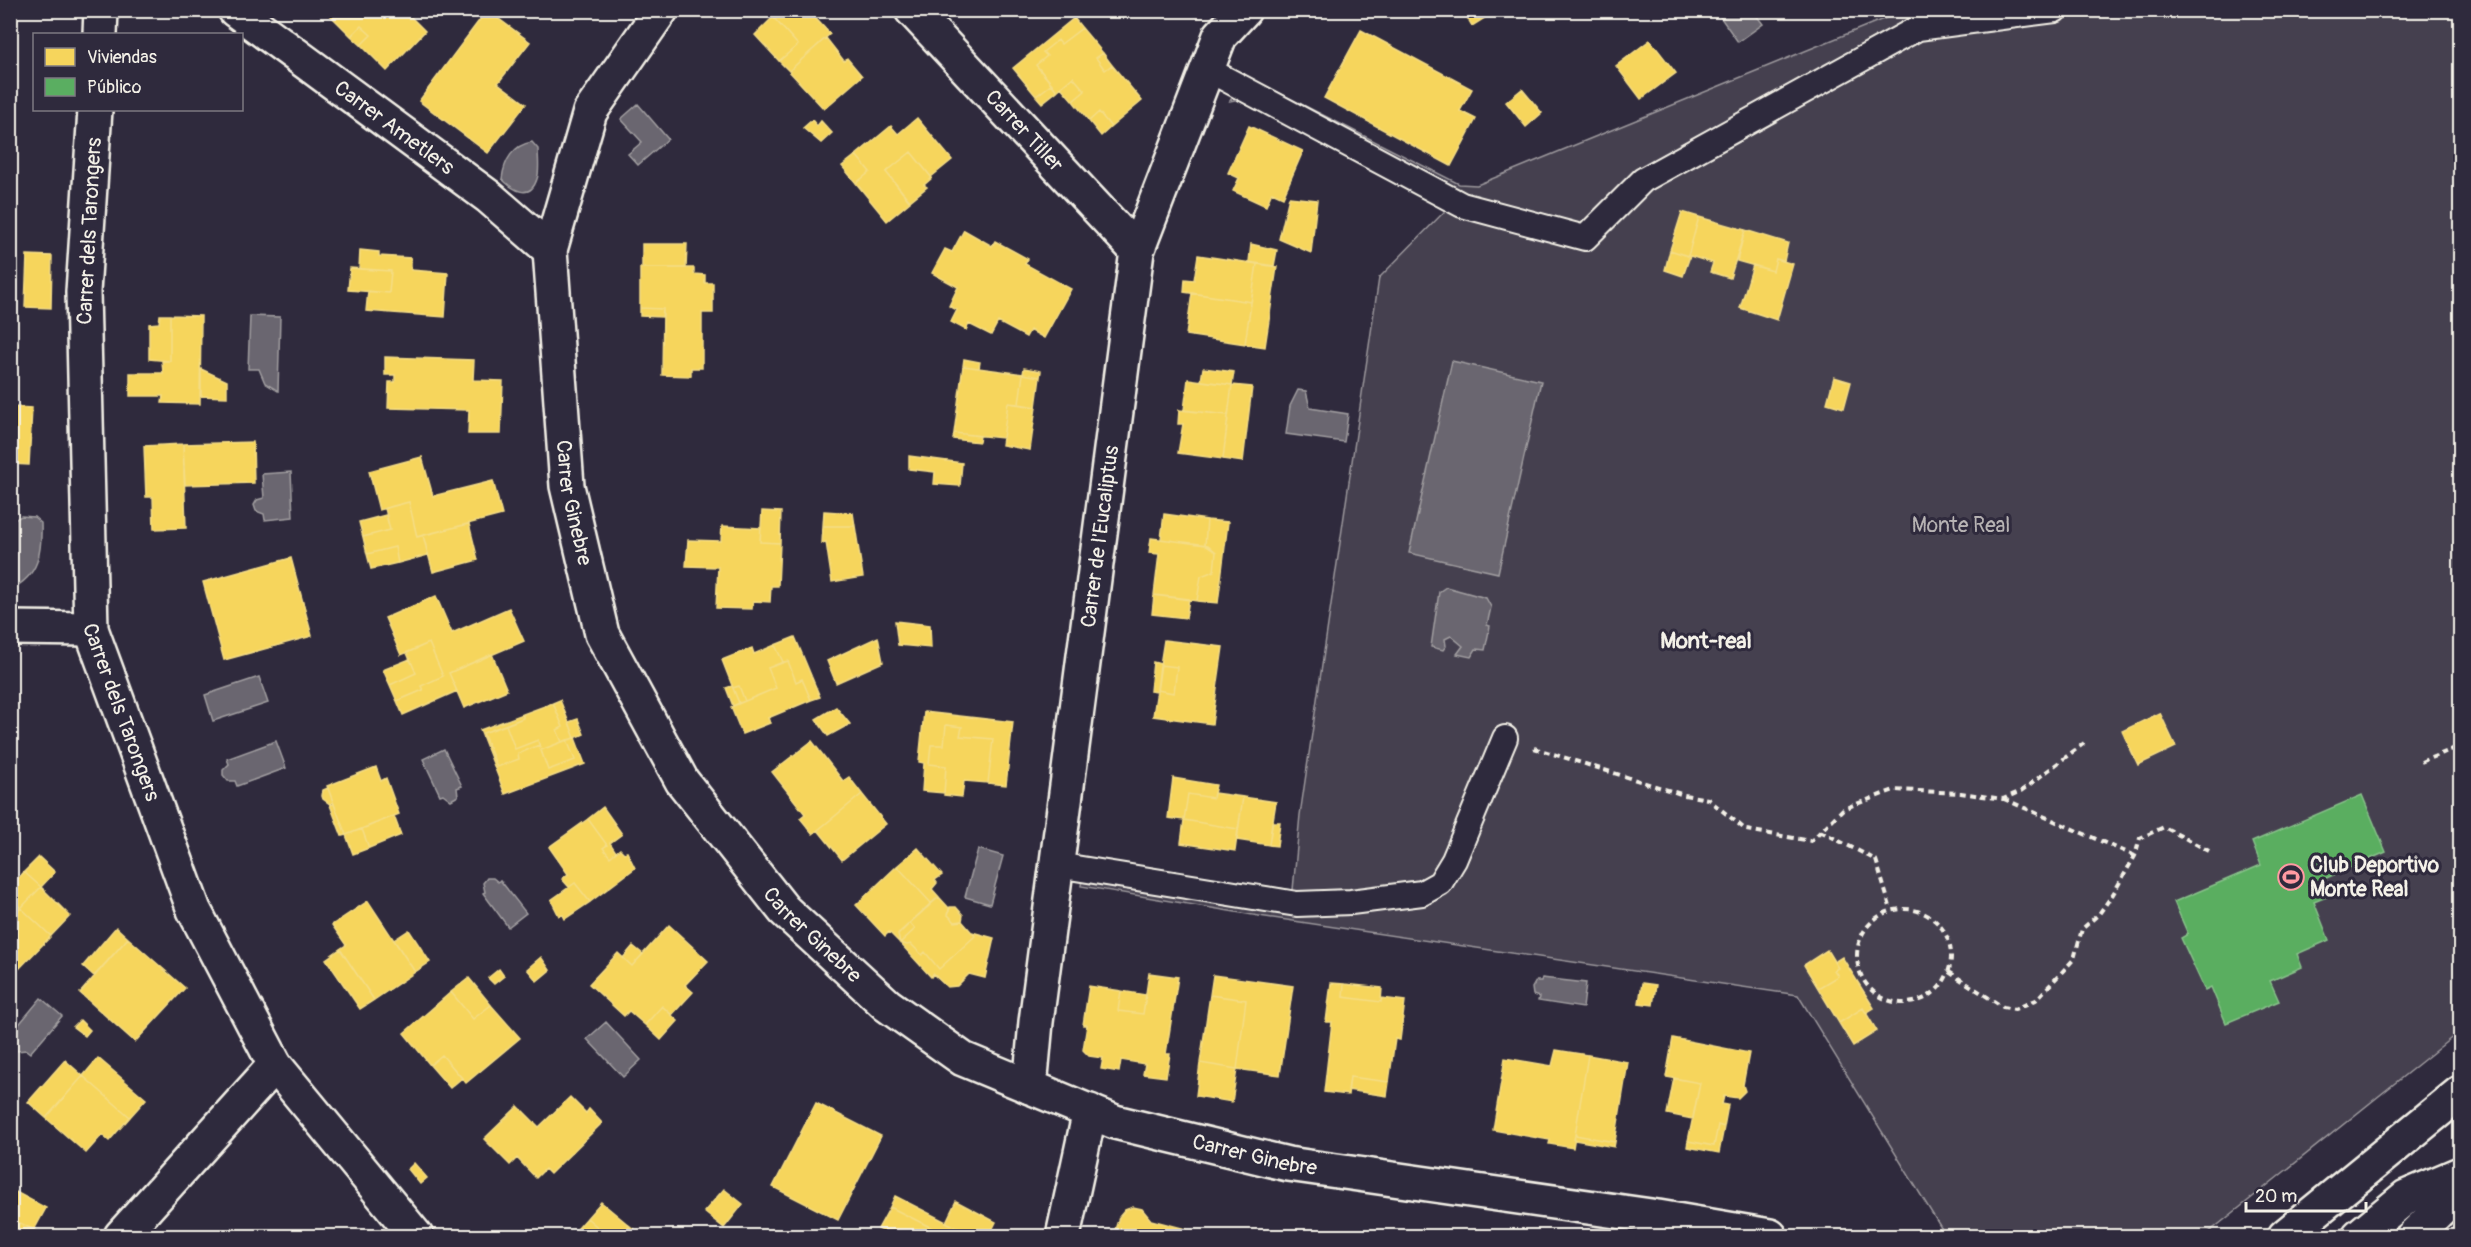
<svg xmlns="http://www.w3.org/2000/svg" width="2471" height="1247" viewBox="0 0 2471 1247" font-family="Pangolin,sans-serif">
<rect width="100%" height="100%" fill="#2f2a3d"/>
<filter id="ink" filterUnits="userSpaceOnUse"><feTurbulence type="fractalNoise" baseFrequency=".0167" numOctaves="2"/><feDisplacementMap in="SourceGraphic" scale="12" xChannelSelector="R" yChannelSelector="G"/><feConvolveMatrix kernelMatrix="1 2 1 2 8 2 1 2 1" color-interpolation-filters="sRGB"/></filter>
<g filter="url(#ink)">
<!-- green -->
<path fill="#454050" stroke="#9c989c" stroke-width="1.5" d="M1903,11h557v1020l-256,205h-258l-148,-241 -539,-79 -178,-30 4,-26 208,30 7,-75 79,-537 67,-68 -206,-111 -10,2 16,-25 213,108 18,1z"/>
<!-- water -->
<path fill="#6a6670" stroke="#a19ea0" stroke-width="1.5" d="M1716,11h37l10,13 -25,18z
M638,104l30,35 -30,26 -10,-11 14,-12 -21,-23z
M532,142l6,7c0,9 2,22 -1,30 -7,22 -24,11 -35,0 2,-18 11,-34 30,-37z
M250,316l30,1 -2,74 -13,-8 -6,-14h-11z
M1452,361l89,20 -43,192 -89,-20z
M1298,390l8,1 4,17 38,6 -4,28 -58,-8 4,-28z
M291,472l2,45 -28,3 -1,-6 -8,-3 -2,-6 3,-5 7,-2 -2,-24z
M21,516l13,1 7,6c1,29 -2,53 -30,66v-67z
M1446,587l40,11 5,9 -4,18 3,1 -5,24 -9,-1 -5,8 -14,-3 6,-8 -12,-10 -6,3 1,7 -3,4 -12,-3 8,-55z
M259,677l9,26 -55,18 -8,-26z
M276,741l10,27 -49,18 -2,-5h-7l-5,-6v-5l6,-6 -2,-5z
M444,749l18,37 -5,2 1,8 -7,4 -8,-6 -3,1 -17,-36z
M978,849l25,7 -13,48 -25,-7z
M487,878h6l5,4 2,-2 26,33 -18,14 -25,-34 2,-1 -2,-9z
M1542,978l44,5 -3,25 -45,-7 1,-4 -6,-2 -1,-7 4,-7h5z
M41,998l21,18 -32,37 -4,-3 -9,1 -4,-6 -2,-11z
M606,1022l35,38 -18,17 -36,-38z"/>
<!-- homes -->
<path fill="#f6d55c" stroke="#f5dd86" stroke-width="1.5" d="M325,10h79l21,21 -38,40 -26,-26 10,-10 -10,-9 -10,10z
M487,10l43,32 -32,41 28,21 -38,49 -69,-52z
M781,10h14l3,4 4,-4h6l22,24 -41,37 -10,-10 19,-16 -25,-28z
M1463,10h26l2,4 -19,12z
M773,17l25,28 -19,16 -24,-26z
M1074,18l8,10 -21,16 -3,-4 -15,12 4,4 -11,9 16,19 -16,12 -23,-28z
M361,26l10,9 -10,10 -10,-9z
M1082,28l21,25 -7,5 9,12 7,-5 30,36 -31,26 -12,-15 -10,9 -16,-20 12,-10 -12,-14 -16,14 -21,-26 11,-9 -4,-4 15,-12 3,4z
M1361,30l111,59 -12,22 16,8 -25,47 -127,-68z
M826,38l18,23 3,-3 15,18 -38,33 -35,-38z
M1650,40l26,33 -35,26 -25,-33z
M1103,53l9,12 -7,5 -9,-12z
M1073,77l12,14 -12,10 -12,-14z
M1052,84l5,7 -15,12 -6,-7z
M1522,89l20,24 -16,14 -20,-25z
M1099,112l12,15 -10,9 -12,-15z
M917,118l35,42 -21,17 -20,-25 -25,20 24,30 -23,19 -31,-38 14,-11 -14,-17 35,-29 7,8z
M812,120l5,6 4,-5 11,12 -11,10 -18,-15z
M1249,126l54,25 -20,46 -11,-5 -6,14 -33,-15 6,-13 -11,-5z
M911,152l21,26 -8,7 3,2 -17,14 -24,-29z
M856,155l14,17 -14,11 -14,-17z
M1289,197l28,3 -6,53 -32,-14z
M1682,212l17,5 -11,39 -18,-6z
M1699,217l46,13 -15,48 -20,-6 3,-9 -23,-7 -7,20 -18,-6 5,-20 18,6z
M964,230l28,16 3,-5 33,18 -3,5 46,25 -27,49 -14,-8 -4,7 -28,-15 -7,13 -22,-11 -3,6 -15,-8 6,-12 -8,-4 9,-19 -26,-14 13,-24 7,3z
M1745,230l43,13 -4,18 -8,-2 -3,12 -36,-10z
M642,244h45l-1,24h-44z
M1251,244l26,6 -3,16 -25,-4z
M360,250l19,2v4l32,2v12l37,3 -3,44 -79,-6 2,-20 21,2 2,-22 -32,-2z
M27,255l25,1 -1,52 -26,-1z
M1198,255l59,9 -6,38 -67,-10 1,-13 9,1z
M1776,259l17,5 -16,56 -37,-12 13,-43 20,6z
M1257,264l20,3 -12,80 -20,-3z
M350,268l41,3 -2,22 -41,-3z
M640,268h54v6l11,1v8h8v30h-11v55h-11v8l-29,-1 1,-66 -23,-1z
M1192,293l59,9 -6,42 -59,-9z
M640,308l23,1 -1,8 -22,-1z
M160,315h10v46l-21,-2v-35l10,-1z
M170,315l31,1 -1,88 -38,-1 1,-7h-33v-23h33l-1,-12h8z
M385,357l89,3 -1,20 30,1 -2,53h-33l1,-24 -81,-2 1,-26h6v-7h-10z
M964,359l16,3 -1,6 -16,-2z
M963,366l60,8 -4,30 -11,-1 -5,35 -49,-5z
M1024,368l17,3 -1,6 -17,-3z
M1203,368l31,4 -2,13 -31,-4z
M201,369l26,12v16l-26,-1z
M1023,374l17,3 -4,30 -17,-3z
M1834,377l17,5 -7,26 -17,-5z
M1188,379l44,6 -4,30 -44,-5z
M1232,385l20,2 -9,75 -20,-3z
M10,391l4,1 -1,36h-3z
M1008,403l28,4 -6,43 -28,-5z
M14,407l18,1 -3,57 -18,-1z
M1179,410l49,5 -5,44 -45,-6 5,-29h-5z
M954,433l26,3 -1,6 -26,-3z
M253,442l1,41 -69,2 -2,-41z
M183,444l3,84 -32,1 -1,-32h-7l-2,-51z
M909,456l53,7 -2,23 -26,-2 1,-12 -26,-3z
M422,457l11,39 60,-15 9,34 -85,22 -8,-35 -30,8 -10,-39z
M409,502l8,35 6,-2 5,20 -30,8 -3,-16 -28,7 -4,-17 27,-7 -5,-22z
M762,511l19,1 -1,31 -20,-1z
M824,511l29,2 2,13h-32z
M1164,514l43,6 -2,25 -44,-6z
M386,515l4,15 -27,7 -4,-15z
M1207,520l21,2 -10,81 -21,-2 4,-25 13,-5 2,-19 -11,-7z
M469,524l9,36 -45,12 -10,-37z
M722,526l39,2 -1,14 20,1 -2,43h-7l-1,16 -17,-1 -1,8 -36,-1 2,-41 -32,-1 2,-26 33,1z
M823,526h32l8,51 -31,5 -6,-40 -4,1z
M1151,538l57,7 8,7 -2,19 -13,5 -4,25 -43,-6 5,-41 -10,-1z
M395,547l3,16 -27,6 -4,-15z
M291,558l21,78 -88,24 -21,-78z
M1154,595l35,4 -3,19 -34,-4z
M436,596l16,37 57,-25 15,33 -75,32 8,18 -54,24 -6,-14 26,-11 -2,-4 22,-10 -14,-33 -28,12 -16,-37z
M895,621l35,4 1,23 -33,-3z
M795,637l25,60 -9,3 -9,-21 -6,3 -8,-21 -5,1 -8,-17z
M878,637l5,25 -47,21 -9,-22z
M1164,640l59,7 -11,77 -59,-8 4,-26 17,3 3,-26 -17,-2z
M429,643l14,33 -22,10 2,4 -26,11 -7,-16 26,-12 -9,-20z
M775,645l8,17 -15,6 8,20 -31,13 -6,-15 -6,2 -11,-28 30,-12 2,6z
M492,654l15,36 -43,18 -15,-35z
M410,659l6,14 -26,12 -7,-15z
M788,661l8,21 6,-3 9,21 -43,18 2,5 -28,11 -11,-27 45,-19 -8,-20z
M1153,662l8,2 -4,28 -7,-1z
M1160,665l17,2 -3,26 -17,-3z
M732,686l7,17 -6,3 -7,-18z
M739,686l6,15 -6,2 -6,-15z
M560,700l15,38 -13,4 -5,-12 6,-3 -10,-24z
M553,703l10,24 -6,3 5,12 -21,8 -3,-10 -23,9 -9,-24 17,-7v-4z
M836,707l14,17 -22,12 -12,-17z
M924,712l89,10 -7,63 -18,-2 5,-44 -33,-3 2,-9 -16,-2 -2,20h-13l-2,19 17,2 -2,27 -22,-2 2,-28 -5,-1z
M2160,713l16,34 -38,18 -16,-34z
M523,714v4l-40,15 14,34 22,-8 -1,-5 21,-9 9,25 27,-10 -8,-20 8,-2 10,26 -80,30 -25,-64z
M578,719l6,15 -9,4 -6,-16z
M506,725l9,24 23,-9 1,5 -21,9 1,5 -22,8 -14,-34z
M946,725l16,2 -2,9 33,3 -5,44 -24,-2 -2,16 -18,-2 2,-29 -17,-2 2,-19h13z
M567,740l8,20 -27,10 -7,-20z
M812,741l31,40 6,-4 13,17 -49,40 -13,-16 5,-4 -33,-42z
M376,767l5,14 5,-3 13,36 -53,21 -19,-49z
M1173,778l43,7 -3,13 -25,-4 -4,26 -16,-2z
M328,788l5,14 -3,2 -7,-5 -1,-3 1,-6z
M1214,793l29,4 -5,32 -54,-9 4,-26 25,4z
M862,794l24,30 -44,36 -24,-30z
M1243,797l33,5 -7,43 -32,-5z
M334,804l12,31 -4,1 -12,-31z
M603,807l19,27 -12,9 6,9 -6,5 -7,-9 4,-3 -19,-26z
M394,816l7,19 -32,13 -7,-19z
M588,819l19,26 -4,3 7,9 10,-8 4,4 3,-1 8,16 -45,34 -15,-19 -6,4 -7,-8 6,-5 -19,-27z
M1184,820l54,9 -3,22 -54,-8z
M1272,822h8l-3,24 -8,-1z
M362,829l7,19 -16,6 -7,-19z
M918,848l24,27 -7,5 2,3 -5,6 7,8 -8,6 -34,-37z
M39,857l16,15 -14,15 -17,-15z
M897,866l34,37 -31,29 -2,3 2,8 -11,-11 -4,4 -29,-31z
M24,872l17,15 -20,21 -11,-10v-11z
M575,883l15,19 -25,17 -2,-4 -4,1 -8,-16z
M41,887l29,29 -19,20 -30,-28z
M939,897l10,11 -1,7 7,7 7,-1 13,15 -36,33 -14,-17 -3,3 -11,-11 -4,1 -7,-2 15,-14 -5,-6z
M10,898l11,10 -11,10z
M368,901l47,71 -41,28 -34,-51 6,-4 -14,-20z
M950,907h6l7,8 -1,6 -7,1 -7,-7z
M21,908l30,28 -36,37 -5,-5v-50z
M910,923l5,6 -15,14 -2,-8z
M669,925l39,36 -23,24 8,7 -21,23 -10,-9 -17,19 -16,-14 -5,5 -35,-32 29,-31 14,13z
M116,927l12,11 -34,38 -11,-10z
M409,930l21,32 -15,10 -21,-32z
M972,932l22,6 -9,40 -16,-4 -12,12 -10,1 -14,-13 -2,3 -31,-34 7,2 4,-1 11,11 3,-3 14,17 36,-33z
M128,938l57,50 -50,54 -55,-49z
M633,946l10,8 -11,12 -9,-8z
M340,949l34,51 -14,9 -34,-50z
M1827,950l11,18 -4,2 4,6 -20,12 -14,-23z
M541,957l9,13 -13,11 -10,-12z
M1842,957l32,51 -8,5 -3,-5 -24,15 -21,-35 20,-12 -4,-6 4,-2 -4,-6z
M499,969l5,7 -10,8 -6,-6z
M1149,973l29,4 -12,77h4l-4,23 -23,-3 2,-10 -24,-4 -2,12 -18,-3 2,-11 -14,-2 -6,-6 4,-25h-4l6,-39 32,5 -3,20 25,3z
M1213,975l80,11 -13,89 -43,-6 9,-69 -36,-5z
M469,978l22,27 -18,14 -22,-27z
M1331,983l13,1 -1,13 38,5 1,-4 23,3 -5,39 -5,-1 -6,43 -39,-5 -2,18 -24,-3 8,-70h-6z
M1642,983l14,2 -3,20 -14,-2z
M1344,984l38,4 -1,14 -38,-5z
M1121,991l25,4 -3,19 -25,-3z
M451,992l22,27 18,-14 29,33 -54,45 -24,-28 -12,10 -26,-32z
M1210,995l36,5 -9,69 -37,-6z
M662,1006l16,15 -17,19 -16,-15z
M1863,1008l14,23 -24,15 -14,-23z
M80,1020l10,10 -5,6 -12,-9z
M1673,1038l76,15 -6,32 2,6 -7,7 -14,-2 -2,8 6,1 -4,22 -6,-2 -4,21 -26,-5 12,-58 -34,-6z
M1556,1050l32,5 -15,93 -24,-4 1,-4 -57,-10 12,-72 47,8z
M442,1055l20,23 -12,10 -20,-23z
M1588,1055l40,7 -13,80 -40,-7z
M98,1058l48,41 -16,18 -47,-41z
M65,1060l18,16 -37,42 -18,-16z
M1200,1063l37,6 -5,33 -36,-6z
M83,1076l47,41 -21,24 -7,-6 -16,18 -40,-35z
M1350,1077l39,5 -2,14 -39,-6z
M1674,1078l26,5 -7,36 -26,-5z
M570,1097l16,16 3,-4 13,14 -52,51 -5,-5 -9,9 -19,-20 -7,7 -26,-26 34,-33 21,21z
M816,1103l65,33 -43,84 -65,-33z
M1718,1125l6,2 -5,26 -32,-6 1,-6 26,5z
M1575,1135l40,7 -1,5 -40,-7z
M414,1163l13,15 -7,6 -12,-15z
M10,1189l36,19 -12,22 -24,-12z
M724,1189l19,15 -19,24 -20,-16z
M895,1196l51,26 28,14h-26l-58,-29z
M956,1201l40,21 -7,14h-15l-28,-14z
M601,1202l29,24 -9,10h-13l-21,-18z
M890,1207l58,29h-54l-16,-7z
M1133,1207l9,2 9,11 35,9 -2,7h-71l6,-19 6,-7z
M10,1218l24,12 -4,6h-20z
M587,1218l16,14 5,4h-37z
M630,1226l12,10h-21z"/>
<!-- public -->
<path fill="#5aae61" stroke="#88c28a" stroke-width="1.5" d="M2362,795l24,57 -62,27 7,16 -17,7 15,38 -32,14 5,13 -32,14 9,20 -53,22 -15,-36 -6,3 -24,-52 7,-4 -14,-32 87,-37 -9,-23z"/>
<g fill="none" stroke-linecap="round" stroke-linejoin="round">
<!-- service casing -->
<g stroke="#f4f1e8" stroke-width="28">
<path id="service" d="M1207,69l255,136 123,33 58,-58 275,-152 137,-18
M1057,865l240,39 54,-2 71,-9 18,-10 14,-23 51,-122"/>
</g>
<!-- minor casing -->
<g stroke="#f4f1e8" stroke-width="38">
<g id="minor">
<path id="s1" d="M235,10l254,187 61,53"/>
<path id="s2" d="M661,10l-71,102 -40,138 17,236 35,148 80,147 102,129 103,95 76,54 152,63 173,42 370,53 112,19"/>
<path id="s3" d="M912,10l225,241"/>
<path d="M100,34l1,-24"/>
<path id="s4" d="M95,110l-12,182 8,337 103,281 81,155 141,171"/>
<path d="M10,628l81,1"/>
<path id="s5" d="M1030,1087l6,-65 101,-771 83,-215 24,-26"/>
<path d="M121,1236l154,-171"/>
<path d="M1063,1236l27,-125"/>
<path d="M2285,1236l175,-143"/>
<path d="M2359,1236l47,-39 54,-23"/>
</g>
</g>
<!-- secondary casing -->
<g stroke="#f4f1e8" stroke-width="38">
<path id="secondary" d="M2413,1236l47,-46"/>
</g>
<!-- path -->
<path stroke="#f4f1e8" stroke-width="4" stroke-dasharray="6 4.5" stroke-linecap="butt" d="M1534,748l150,47 24,4 38,31 65,11 32,-32 51,-19 67,3 42,6 18,-8 66,-50
M2421,762l39,-16
M2004,799l131,57
M1820,831l56,29 15,50
M1857 956a47 47 0 1 1 94 0a47 47 0 1 1-94 0Z
M1949,972l54,35 12,2 21,-9 38,-41 8,-30 17,-15 14,-20 22,-38 5,-18 24,-11 45,24"/>
<!-- service -->
<use href="#service" stroke="#2f2a3d" stroke-width="24"/>
<!-- minor -->
<use href="#minor" stroke="#2f2a3d" stroke-width="33"/>
<!-- secondary -->
<use href="#secondary" stroke="#2f2a3d" stroke-width="33"/>
</g>
</g>
<!-- icons -->
<defs>
<g id="stadium-ring" transform="scale(1.35)"><circle r="9.5" fill="#2f2a3d" stroke="#ff9aa2" stroke-width="1.5"/><path d="M0-5a6.5 5 0 1 0 0 10a6.5 5 0 1 0 0-10ZM-3.5-1.8h7v3.6h-7Z" fill="#ff9aa2"/></g>
</defs>
<g fill-rule="evenodd">
<use href="#stadium-ring" x="2291" y="877"/>
</g>
<g text-anchor="middle" stroke-width="6" stroke-linejoin="round" paint-order="stroke">
<!-- street labels -->
<g font-size="21" fill="#f4f1e8" stroke="#2f2a3d">
<text dy="7" stroke="none"><textPath href="#s1" startOffset="198">Carrer Ametlers</textPath></text>
<text dy="7" stroke="none"><textPath href="#s3" startOffset="165">Carrer Tiller</textPath></text>
<text transform="translate(89 231) rotate(-87)" y="7">Carrer dels Tarongers</text>
<text dy="7" stroke="none"><textPath href="#s2" startOffset="522">Carrer Ginebre</textPath></text>
<text dy="7" stroke="none"><textPath href="#s5" startOffset="555">Carrer de l'Eucaliptus</textPath></text>
<text dy="7" stroke="none"><textPath href="#s4" startOffset="608">Carrer dels Tarongers</textPath></text>
<text dy="7" stroke="none"><textPath href="#s2" startOffset="1026">Carrer Ginebre</textPath></text>
<text dy="7" stroke="none"><textPath href="#s2" startOffset="1530">Carrer Ginebre</textPath></text>
</g>
<!-- park labels -->
<g font-size="21" fill="#b7b3b3" stroke="#2f2a3d">
<text x="1961" y="532">Monte Real</text>
</g>
<!-- poi labels -->
<g font-size="21" font-weight="bold" fill="#f4f1e8" stroke="#2f2a3d" text-anchor="start">
<text x="2310" y="872">Club Deportivo<tspan x="2310" dy="24">Monte Real</tspan></text>
</g>
<!-- neighbourhood labels -->
<g font-size="22" font-weight="bold" fill="#f4f1e8" stroke="#2f2a3d">
<text x="1706" y="648">Mont-real</text>
</g>
</g>
<!-- margin -->
<rect width="2471" height="1247" fill="none" stroke="#2f2a3d" stroke-width="36"/>
<rect x="18" y="18" width="2435" height="1211" fill="none" stroke="#f4f1e8" stroke-width="2" filter="url(#ink)"/>
<!-- legend -->
<rect x="33" y="33" width="210" height="78" fill="#2f2a3d" stroke="#7e7a81" stroke-width="1.5"/>
<rect x="45" y="48" width="30" height="18" fill="#f6d55c" stroke="#7e7a81" stroke-width="1.5"/>
<text x="87" y="63" font-size="18" fill="#f4f1e8">Viviendas</text>
<rect x="45" y="78" width="30" height="18" fill="#5aae61" stroke="#7e7a81" stroke-width="1.5"/>
<text x="87" y="93" font-size="18" fill="#f4f1e8">Público</text>
<!-- scale -->
<path d="M2246 1202v9h120v-9" fill="none" stroke="#f4f1e8" stroke-width="3"/>
<text x="2255" y="1202" font-size="18" fill="#f4f1e8" stroke="#2f2a3d" stroke-width="4.5" paint-order="stroke">20 m</text>
</svg>
